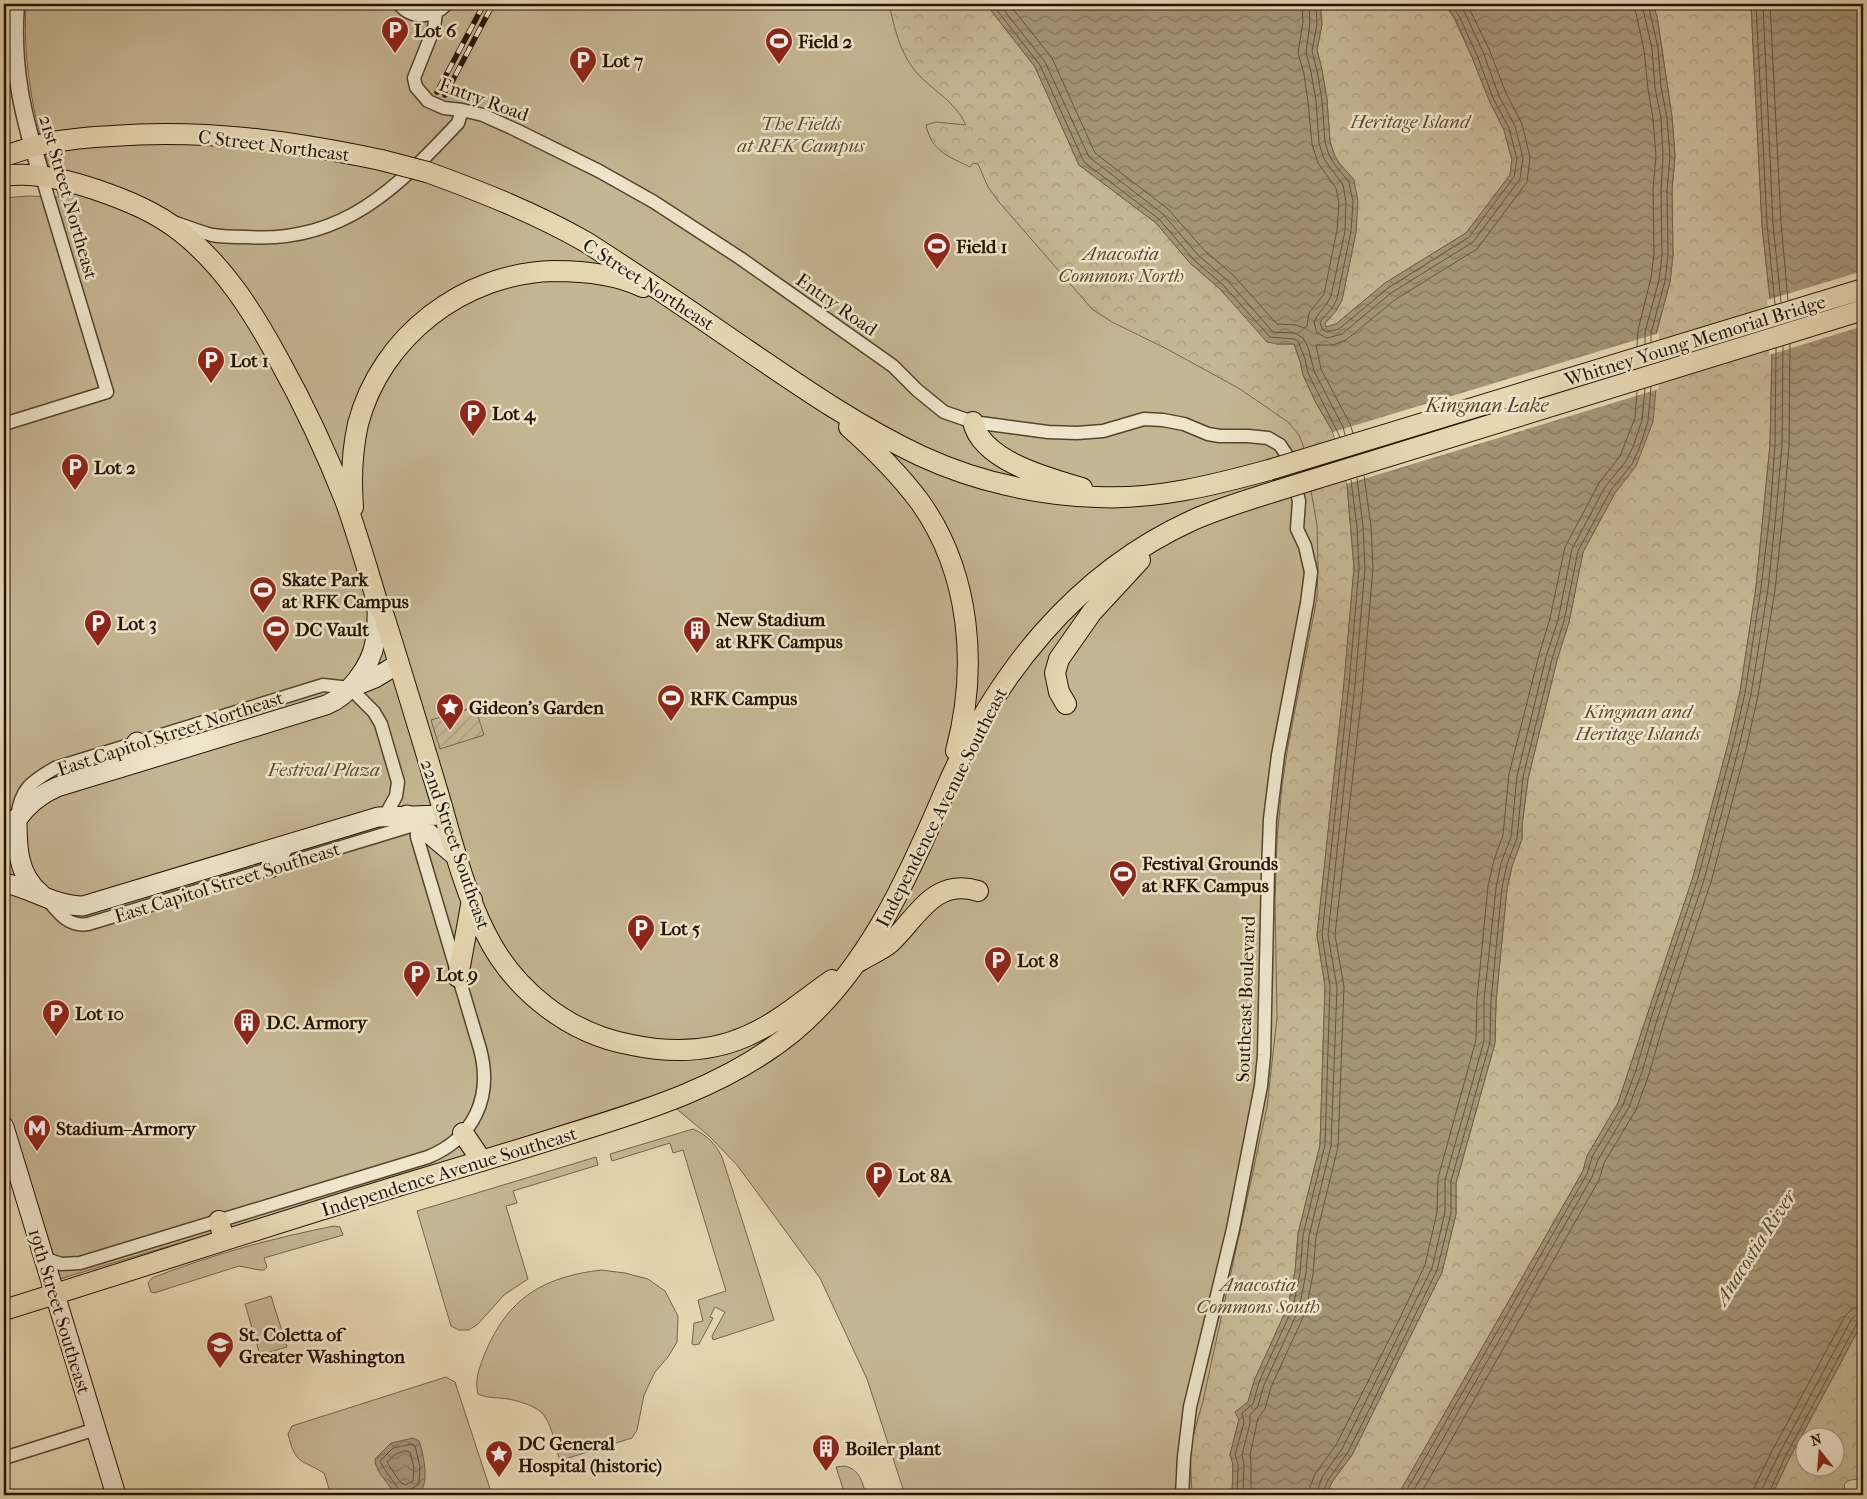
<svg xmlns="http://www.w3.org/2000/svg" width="1867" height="1499" viewBox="0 0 1867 1499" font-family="'IM FELL French Canon',serif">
<defs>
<pattern id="forest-crowns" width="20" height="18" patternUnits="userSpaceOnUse" patternTransform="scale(1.25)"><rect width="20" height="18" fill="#c5b693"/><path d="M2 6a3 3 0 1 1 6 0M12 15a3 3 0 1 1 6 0" fill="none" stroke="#a99c7d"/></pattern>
<pattern id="garden-furrows" width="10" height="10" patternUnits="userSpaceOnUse" patternTransform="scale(1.25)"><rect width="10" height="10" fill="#c5b693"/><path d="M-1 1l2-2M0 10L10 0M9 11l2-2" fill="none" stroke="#a99c7d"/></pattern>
<pattern id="water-waves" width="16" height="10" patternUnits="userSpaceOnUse" patternTransform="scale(1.25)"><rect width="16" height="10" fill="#a49475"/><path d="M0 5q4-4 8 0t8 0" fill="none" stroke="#85785e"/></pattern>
</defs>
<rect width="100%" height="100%" fill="#e6d7b1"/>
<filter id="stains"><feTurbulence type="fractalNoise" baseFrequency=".004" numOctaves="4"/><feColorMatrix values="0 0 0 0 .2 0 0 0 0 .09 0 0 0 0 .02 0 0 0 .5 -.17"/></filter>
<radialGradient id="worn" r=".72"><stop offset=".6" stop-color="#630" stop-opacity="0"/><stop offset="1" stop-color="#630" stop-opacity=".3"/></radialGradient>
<!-- green -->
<path fill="#c5b693" stroke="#74644a" d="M26,4h960l93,161 77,58 177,209 14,52 -30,451 6,90v54l-3,39 -90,337 2,40h-327l-38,-116 -47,-101 -83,-113 -28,-29 -50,-42 -218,70 -381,115 -56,-182v-899l24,-2 31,1c-22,-62 -37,-127 -33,-193z
M693,1129c14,6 22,14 29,28l52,163 -61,20 -1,-4 13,-24 -10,-5 -5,10 3,1 -14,26 -5,1 -2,-1 2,-21 9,-2 -5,-21 28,-9 -43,-141 -10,3 -3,-10 -58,18 -2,-7z
M596,1157l2,8 -85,26 4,12 -11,3 22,73 -24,16 -26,29 -9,6h-10l-8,-4 -34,-115z
M334,1226l6,1 3,8 -79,23 3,9 -3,3h-5l-20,-4 -85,27 -3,-1 -3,-9 4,-5c58,-23 121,-40 182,-52z
M601,1270l24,3 23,6 17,12 13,25 -1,26 -9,15 -13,15 -11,23 -7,35 -5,8 -70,22 -3,-2c-3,-12 -8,-37 -18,-46 -8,-7 -23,-11 -33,-13 -11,-2 -19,0 -30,-5 -4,-14 2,-28 7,-41 23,-55 58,-76 116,-83z
M271,1296l16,51 -27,8 -15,-51z
M446,1377l9,5 37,113h-161l-7,-22c-25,-15 -28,-8 -36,-39l4,-8z
M845,1466c15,4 17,15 21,29h-21l-9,-28z"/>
<!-- forest -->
<path fill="url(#forest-crowns)" stroke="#74644a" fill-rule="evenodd" d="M889,4h97l49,63 44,98 77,58 34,40 30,26 18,19 39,36h17l6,17 3,14 13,28 17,29 14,52 7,84 -10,115 -27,252 8,51 -5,159 -22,89 -3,38 -7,34 -34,75 -6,21 -6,5 -12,48 3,9 -1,31h-40l-2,-48 13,-46 64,-294 10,-89 -2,-118 2,-61 5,-53 6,-40 29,-148 1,-30 -1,-43 -14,-80 -4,-10 -11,-13 -48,-33 -73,-40 -55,-27 -20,-13 -93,-107 -11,-15 -10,-23 -5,-1 -3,4c-22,-11 -38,-15 -44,-42l10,-3 30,3c-11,-24 -33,-34 -50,-53 -17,-21 -21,-43 -27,-68z
M1320,4h125l9,14 18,39 17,43 15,30 8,30 -2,15 -44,58 -81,50 -49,41 -10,3 -1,-4 11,-12 6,-11 14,-68 -2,-52 -15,-17 -5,-9 -4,-13 -3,-41 -5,-30 -5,-20 5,-26z
M1652,4h99l11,221 8,74 2,55 -2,91 -14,142 -16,105 -12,52 -35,133 -75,226 -31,53 -4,15 -185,324h-72l6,-13 20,-27 90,-183 14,-58v-31l39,-140 1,-42 11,-112 5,-23 10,-27v-14l6,-46 29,-119 12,-38 14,-70 32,-59 21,-27 20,-132 14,-52 3,-27 -1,-65 3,-34 -3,-39 -15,-101z
M1863,1321v158c-7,1 -15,-1 -19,6l1,4 7,6h-80l17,-36zM1804,1436h30v30h-30z"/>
<!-- garden -->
<path fill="url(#garden-furrows)" stroke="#74644a" d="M475,707l9,28 -44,14 -9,-29z"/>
<!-- water -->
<path fill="url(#water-waves)" stroke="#716046" d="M986,4h334l2,20 -5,26 5,20 5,30 3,41 4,13 5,9 15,17 4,21 -2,31 -14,68 -6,11 -11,12 1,4 10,-3 49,-41 81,-50 44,-58 2,-15 -8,-30 -15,-30 -17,-43 -17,-39 -10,-14h207l5,12 15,101 3,39 -3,34 1,65 -3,27 -14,52v55l-3,33 -17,44 -21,27 -32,59 -14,70 -12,38 -29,119 -6,46v14l-10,27 -5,23 -11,112 -1,42 -39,140v31l-14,58 -90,183 -20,27 -6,13h-94l1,-31 -3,-9 9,-35 -4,-8 13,-10 6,-21 34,-75 7,-34 3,-38 22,-89 5,-159 -8,-51 27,-252 10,-115 -7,-84 -14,-52 -17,-29 -13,-28 -3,-14 -6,-17h-17l-10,-2 -47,-53 -30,-26 -34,-40 -77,-58 -44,-98z
M1751,4h112v1317l-74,138 -17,36h-374l185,-324 4,-15 31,-53 75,-226 35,-133 12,-52 16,-105 14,-142 2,-91 -2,-55 -8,-74z
M413,1438l6,3c4,10 9,36 4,46 -2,4 -6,5 -10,6 -16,6 -19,0 -28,-13 -5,-6 -10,-13 -10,-21l16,-16z"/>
<!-- pier -->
<path fill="#e6d7b1" d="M1863,271v55l-94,29 -2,-55z
M1659,333v56l-312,95 -14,-52z"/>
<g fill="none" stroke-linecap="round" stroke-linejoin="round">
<!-- shore -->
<path stroke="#64543a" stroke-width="1" d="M992,4l48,61 44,97 75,57 35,41 29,25 47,52 24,2 4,2 7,18 3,14 32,64
M999,4l46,58 44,95 74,57 35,41 30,26 45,51 22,1 8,5 5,9 6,24 29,56 2,8
M1009,4l43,54 43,95 73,56 36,41 29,25 44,49 19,1 8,3 3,-2 2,-13 15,-19 13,-64 2,-27 -3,-15 -18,-25 -6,-19 -4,-42 -4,-28 -6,-21 5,-31 -1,-18
M1309,4l1,19 -4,29 5,20 5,29 3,42 5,16 19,26 3,17 -1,29 -14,65c-4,10 -13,16 -17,26l3,11 10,5 15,-4 49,-41 82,-51 47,-63 3,-21 -8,-32 -16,-30 -16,-44 -18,-39 -7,-9
M1316,4l1,20 -5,27 5,20 5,29 3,42 4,13 6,10 14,17 4,20 -2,29 -14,68 -5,9 -12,14 2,7 5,3 12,-3 49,-41 81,-51 45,-60 3,-18 -8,-31 -16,-30 -16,-43 -18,-39 -8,-12
M1634,4l10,46 4,39 5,30 3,37 -3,33 1,65 -3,24 -13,52 -1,16
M1642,4l10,45 3,39 6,30 2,38 -2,34 1,65 -3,25 -14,52v12
M1648,4l10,44 3,39 6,31 3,38 -3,34 1,65 -3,26 -14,52v9
M1756,4l11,220 8,80
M1763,4l10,220 8,78
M1770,4l11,219 7,77
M1353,433l-3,-9 -29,-55 -5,-24h17l13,-5 50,-41 81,-50 50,-67 3,-25 -8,-33 -16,-31 -17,-44 -22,-45
M405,1451l5,1 4,16 -1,13 -8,4 -5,-3 -13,-20 9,-8z
M401,1495c-1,-7 -17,-24 -21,-34l13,-13 19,-4 3,2 5,21 -1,17 -9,6 -2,5
M1237,1495l1,-31 -3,-9 9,-33 -2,-9 11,-9 6,-22 34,-75 7,-34 3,-38 22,-90 5,-159 -8,-51 27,-251 10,-116 -2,-41 -6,-47
M1243,1495l1,-31 -2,-9 8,-32v-8l8,-9 6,-21 35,-76 7,-36 3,-37 22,-90 6,-159 -9,-52 27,-251 10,-116 -2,-42 -6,-48
M1251,1495v-31l-1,-9 8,-37 7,-9 6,-22 35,-76 7,-37 3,-37 22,-90 6,-160 -9,-52 28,-250 10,-117 -2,-42 -7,-50
M1308,1495l2,-8 5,-13 21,-29 62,-123 27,-57 12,-53 1,-34 38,-138 1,-41 11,-113 6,-26 9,-25 6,-61 30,-119 11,-37 15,-71 34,-64 21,-27 15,-38 2,-27
M1316,1495l6,-18 20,-28 90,-181 13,-56v-32l39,-139v-41l12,-112 5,-25 10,-26 6,-61 29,-119 12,-37 14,-71 33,-62 21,-26 7,-14 9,-27 3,-31
M1322,1495l6,-15 20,-28 21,-42 68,-140 14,-57v-32l39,-139 1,-42 11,-112 5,-24 10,-26 6,-61 29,-118 12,-38 14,-70 33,-61 21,-26 7,-15 9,-28 3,-34
M1404,1495l183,-321 5,-17 31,-52 13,-35 15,-52 47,-140 35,-133 12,-52 16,-105 9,-75 5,-68 1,-97
M1411,1495l181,-318 6,-17 31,-53 13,-35 15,-52 47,-140 35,-133 12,-53 17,-105 8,-76 6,-68 1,-98
M1420,1495l179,-315 5,-17 32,-53 13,-36 15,-52 47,-140 35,-133 12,-53 17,-106 8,-76 6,-68 1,-102
M1754,1495l1,-9 17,-35 73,-135 8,-8 10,-2
M1761,1495l1,-6 17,-35 72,-134 5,-5 7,-1
M1768,1495l17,-38 72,-134 6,-3"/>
<!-- minor casing -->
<g stroke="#54442c" stroke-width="15">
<path id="minor" d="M399,4c13,16 34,14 48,0
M4,11l11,26
M436,13l-2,15 -20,50 2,9 12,14 16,7 18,2 21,5 33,15 83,41 55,31 86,56 153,108 24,24 27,22 29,10 75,10 29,1 26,-2 41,-12 19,1 21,4 24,10 12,2h28l20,2 12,7 8,12 11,44 -2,28 8,17 6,26 -4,31 -29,152 -8,64 -2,53 -4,183 -3,31 -28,143 -43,178 -6,50 -2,38
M176,223c12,4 24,9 36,12 11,2 23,2 34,2 96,7 151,-49 212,-114l4,-13
M4,424l103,-32 -65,-215
M17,818c3,-29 14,-36 38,-50l268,-83 27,3 24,24 7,12 17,58 -2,14 -11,20
M44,1258l17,6 19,-1 348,-106c46,-19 65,-60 52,-108l-63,-212v-13l-329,100c-20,3 -29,-11 -41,-25
M4,1458l92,-29"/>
</g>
<!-- tertiary casing -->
<g stroke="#54442c" stroke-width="19">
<path id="tertiary" d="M16,4c-5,64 7,113 26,173"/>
</g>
<!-- secondary casing -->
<g stroke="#241300" stroke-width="21">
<path id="secondary" d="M350,688l25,-10 23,-14
M120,768l17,-26
M407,815l51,43
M17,818c0,28 0,57 24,76
M4,839c16,-25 25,-39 53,-52l269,-82c23,-9 45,-39 49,-63 3,-13 2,-27 2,-40
M270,868l15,-23
M4,883c27,5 50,23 79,23l295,-89 66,-2
M4,1127l112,368"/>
</g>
<!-- primary casing -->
<g stroke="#241300" stroke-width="22">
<path id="primary" d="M4,156c14,-4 29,-10 44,-13 21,-4 43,-6 64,-7 94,-7 178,5 269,24
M427,172c55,20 108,41 159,70 50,32 99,65 148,99 60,41 121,84 187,115 54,25 116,39 176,41 58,3 117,-12 172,-27
M4,176c30,-5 64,4 93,14 29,10 59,22 84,42 43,34 72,80 98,128 25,45 47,92 66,140 12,33 22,68 32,101l7,15c19,60 37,120 55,180 13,45 25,94 46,136 28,58 84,102 147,113 38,8 79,7 115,-9 32,-14 56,-36 85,-56
M973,422c9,39 75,56 109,66
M849,427c26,23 50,47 71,75 51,72 58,166 36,249
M353,507c-2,-27 -1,-56 5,-83 23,-88 106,-151 196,-153 29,0 62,3 89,16
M1066,704l-7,-12 -4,-19 4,-14 33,-47 48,-52
M860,961c9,-6 22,-11 30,-18 27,-25 44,-66 88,-52
M458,977l14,-77
M463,1133l19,28
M219,1221l5,19
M4,1310c135,-42 269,-86 404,-127 54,-16 107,-32 161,-49 79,-24 159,-49 224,-102 74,-62 115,-154 152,-241 50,-116 131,-218 248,-271 27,-12 55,-20 83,-29"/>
</g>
<!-- minor -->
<use href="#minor" stroke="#efe5cc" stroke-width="12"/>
<!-- tertiary -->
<use href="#tertiary" stroke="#efe5cc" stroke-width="16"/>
<!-- secondary -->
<use href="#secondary" stroke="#efe5cc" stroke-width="19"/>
<!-- primary -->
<use href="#primary" stroke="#e6d7b1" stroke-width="20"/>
<!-- rail casing -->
<g stroke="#241300" stroke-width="5.5">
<path id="rail" d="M437,92l47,-88
M445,95l48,-91"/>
</g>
<!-- rail -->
<use href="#rail" stroke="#efe5cc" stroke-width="4" stroke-dasharray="11" stroke-linecap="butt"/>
<!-- primary-bridge casing -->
<g stroke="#241300" stroke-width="22" stroke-linecap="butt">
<path id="primary-bridge" d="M381,160l46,12
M1269,470l594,-181
M1276,491l587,-181"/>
</g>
<!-- primary-bridge -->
<use href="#primary-bridge" stroke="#e6d7b1" stroke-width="20"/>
</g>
<!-- icons -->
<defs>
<g id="parking-pin" transform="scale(1.4375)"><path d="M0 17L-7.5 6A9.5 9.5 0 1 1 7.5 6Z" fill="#8f2418" stroke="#efe5cc"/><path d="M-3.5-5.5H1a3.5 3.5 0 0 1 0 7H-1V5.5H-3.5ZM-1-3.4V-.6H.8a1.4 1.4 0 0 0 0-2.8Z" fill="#fff"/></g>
<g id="stadium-pin" transform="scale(1.4375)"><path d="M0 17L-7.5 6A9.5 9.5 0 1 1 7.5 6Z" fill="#8f2418" stroke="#efe5cc"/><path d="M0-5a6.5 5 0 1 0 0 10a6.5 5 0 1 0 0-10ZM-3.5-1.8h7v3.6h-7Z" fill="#fff"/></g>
<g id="building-pin" transform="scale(1.4375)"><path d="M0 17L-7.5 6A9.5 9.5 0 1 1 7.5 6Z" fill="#8f2418" stroke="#efe5cc"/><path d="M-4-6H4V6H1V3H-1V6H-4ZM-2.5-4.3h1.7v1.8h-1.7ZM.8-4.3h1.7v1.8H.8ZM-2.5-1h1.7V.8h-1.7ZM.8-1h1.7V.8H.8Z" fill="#fff"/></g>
<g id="sight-pin" transform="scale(1.4375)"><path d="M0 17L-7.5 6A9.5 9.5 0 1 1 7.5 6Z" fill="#8f2418" stroke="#efe5cc"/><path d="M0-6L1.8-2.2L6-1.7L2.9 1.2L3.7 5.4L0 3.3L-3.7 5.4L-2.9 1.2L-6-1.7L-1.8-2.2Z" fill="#fff"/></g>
<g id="metro-pin" transform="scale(1.4375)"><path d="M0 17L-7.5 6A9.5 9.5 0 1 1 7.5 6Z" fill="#8f2418" stroke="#efe5cc"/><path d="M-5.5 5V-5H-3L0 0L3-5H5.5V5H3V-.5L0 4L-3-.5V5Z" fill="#fff"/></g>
<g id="school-pin" transform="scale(1.4375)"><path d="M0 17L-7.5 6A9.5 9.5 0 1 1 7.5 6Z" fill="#8f2418" stroke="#efe5cc"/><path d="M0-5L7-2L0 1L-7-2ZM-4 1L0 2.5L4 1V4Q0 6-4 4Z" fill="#fff"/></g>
</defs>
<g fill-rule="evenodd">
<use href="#parking-pin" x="395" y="30"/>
<use href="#stadium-pin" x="779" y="41"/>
<use href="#parking-pin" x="583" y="60"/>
<use href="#stadium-pin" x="937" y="246"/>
<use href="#parking-pin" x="211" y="360"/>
<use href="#parking-pin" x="473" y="413"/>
<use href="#parking-pin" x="75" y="467"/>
<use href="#stadium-pin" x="263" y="590"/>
<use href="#parking-pin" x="98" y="623"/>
<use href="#stadium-pin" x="276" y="629"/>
<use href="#building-pin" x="697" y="630"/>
<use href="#stadium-pin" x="671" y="698"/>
<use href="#sight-pin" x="450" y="707"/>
<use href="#stadium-pin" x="1123" y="874"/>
<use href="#parking-pin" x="641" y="928"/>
<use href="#parking-pin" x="998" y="960"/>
<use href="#parking-pin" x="417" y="974"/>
<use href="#parking-pin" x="56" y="1013"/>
<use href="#building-pin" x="247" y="1022"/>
<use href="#metro-pin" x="37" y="1128"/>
<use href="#parking-pin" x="879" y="1175"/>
<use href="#school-pin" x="220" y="1345"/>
<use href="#building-pin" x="826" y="1448"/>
<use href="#sight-pin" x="499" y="1454"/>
</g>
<g text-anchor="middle" stroke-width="5" stroke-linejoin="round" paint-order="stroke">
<!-- poi labels -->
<g font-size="19" font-weight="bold" fill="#241300" stroke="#efe5cc" text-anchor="start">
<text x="414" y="37">Lot 6</text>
<text x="798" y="48">Field 2</text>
<text x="602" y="67">Lot 7</text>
<text x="956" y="253">Field 1</text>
<text x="230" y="367">Lot 1</text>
<text x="492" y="420">Lot 4</text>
<text x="94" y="474">Lot 2</text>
<text x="282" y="586">Skate Park<tspan x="282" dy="22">at RFK Campus</tspan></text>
<text x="716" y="626">New Stadium<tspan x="716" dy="22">at RFK Campus</tspan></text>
<text x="117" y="630">Lot 3</text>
<text x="295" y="636">DC Vault</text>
<text x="690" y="705">RFK Campus</text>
<text x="469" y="714">Gideon's Garden</text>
<text x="1142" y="870">Festival Grounds<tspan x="1142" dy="22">at RFK Campus</tspan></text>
<text x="660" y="935">Lot 5</text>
<text x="1017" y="967">Lot 8</text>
<text x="436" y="981">Lot 9</text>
<text x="75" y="1020">Lot 10</text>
<text x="266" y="1029">D.C. Armory</text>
<text x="56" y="1135">Stadium–Armory</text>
<text x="898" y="1182">Lot 8A</text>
<text x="239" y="1341">St. Coletta of<tspan x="239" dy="22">Greater Washington</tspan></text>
<text x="518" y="1450">DC General<tspan x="518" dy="22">Hospital (historic)</tspan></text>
<text x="845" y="1455">Boiler plant</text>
</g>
<!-- street labels -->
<g font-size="19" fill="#241300" stroke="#efe5cc">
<text transform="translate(484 99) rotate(20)" y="7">Entry Road</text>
<text transform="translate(274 145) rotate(7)" y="7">C Street Northeast</text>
<text transform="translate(69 197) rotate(74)" y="7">21st Street Northeast</text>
<text transform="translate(649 284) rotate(33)" y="7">C Street Northeast</text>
<text transform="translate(837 304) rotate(35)" y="7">Entry Road</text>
<text transform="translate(1695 340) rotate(-17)" y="7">Whitney Young Memorial Bridge</text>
<text transform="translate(170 733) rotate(-18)" y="7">East Capitol Street Northeast</text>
<text transform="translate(941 807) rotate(-63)" y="7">Independence Avenue Southeast</text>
<text transform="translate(456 844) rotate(71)" y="7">22nd Street Southeast</text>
<text transform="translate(227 882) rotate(-17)" y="7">East Capitol Street Southeast</text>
<text transform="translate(1245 999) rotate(-88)" y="7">Southeast Boulevard</text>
<text transform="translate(449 1171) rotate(-17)" y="7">Independence Avenue Southeast</text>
<text transform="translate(60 1311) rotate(73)" y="7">19th Street Southeast</text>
</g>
<!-- park labels -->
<g font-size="19" font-style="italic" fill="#5c4c33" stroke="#efe5cc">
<text x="1410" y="128">Heritage Island</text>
<text x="801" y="130">The Fields<tspan x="801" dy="22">at RFK Campus</tspan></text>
<text x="1121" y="260">Anacostia<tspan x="1121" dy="22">Commons North</tspan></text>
<text x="1638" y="718">Kingman and<tspan x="1638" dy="22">Heritage Islands</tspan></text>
<text x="324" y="776">Festival Plaza</text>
<text x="1258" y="1291">Anacostia<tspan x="1258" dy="22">Commons South</tspan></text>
</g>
<!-- water labels -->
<g font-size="20" font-style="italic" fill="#57472f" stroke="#efe5cc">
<text x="1487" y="412">Kingman Lake</text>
<text transform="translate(1755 1247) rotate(-57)" y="7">Anacostia River</text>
</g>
</g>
<!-- margin -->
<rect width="1867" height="1499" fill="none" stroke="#e6d7b1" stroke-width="20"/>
<rect x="5" y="5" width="1857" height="1489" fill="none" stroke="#241300" stroke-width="2.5"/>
<rect x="10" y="10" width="1847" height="1479" fill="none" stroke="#241300"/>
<!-- north arrow -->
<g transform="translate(1820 1452) rotate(343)"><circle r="24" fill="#efe5cc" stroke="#9e917a"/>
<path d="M0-4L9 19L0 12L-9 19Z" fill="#8f2418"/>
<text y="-8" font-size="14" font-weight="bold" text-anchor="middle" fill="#241300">N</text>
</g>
<rect width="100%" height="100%" filter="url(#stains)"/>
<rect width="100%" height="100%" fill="url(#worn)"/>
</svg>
